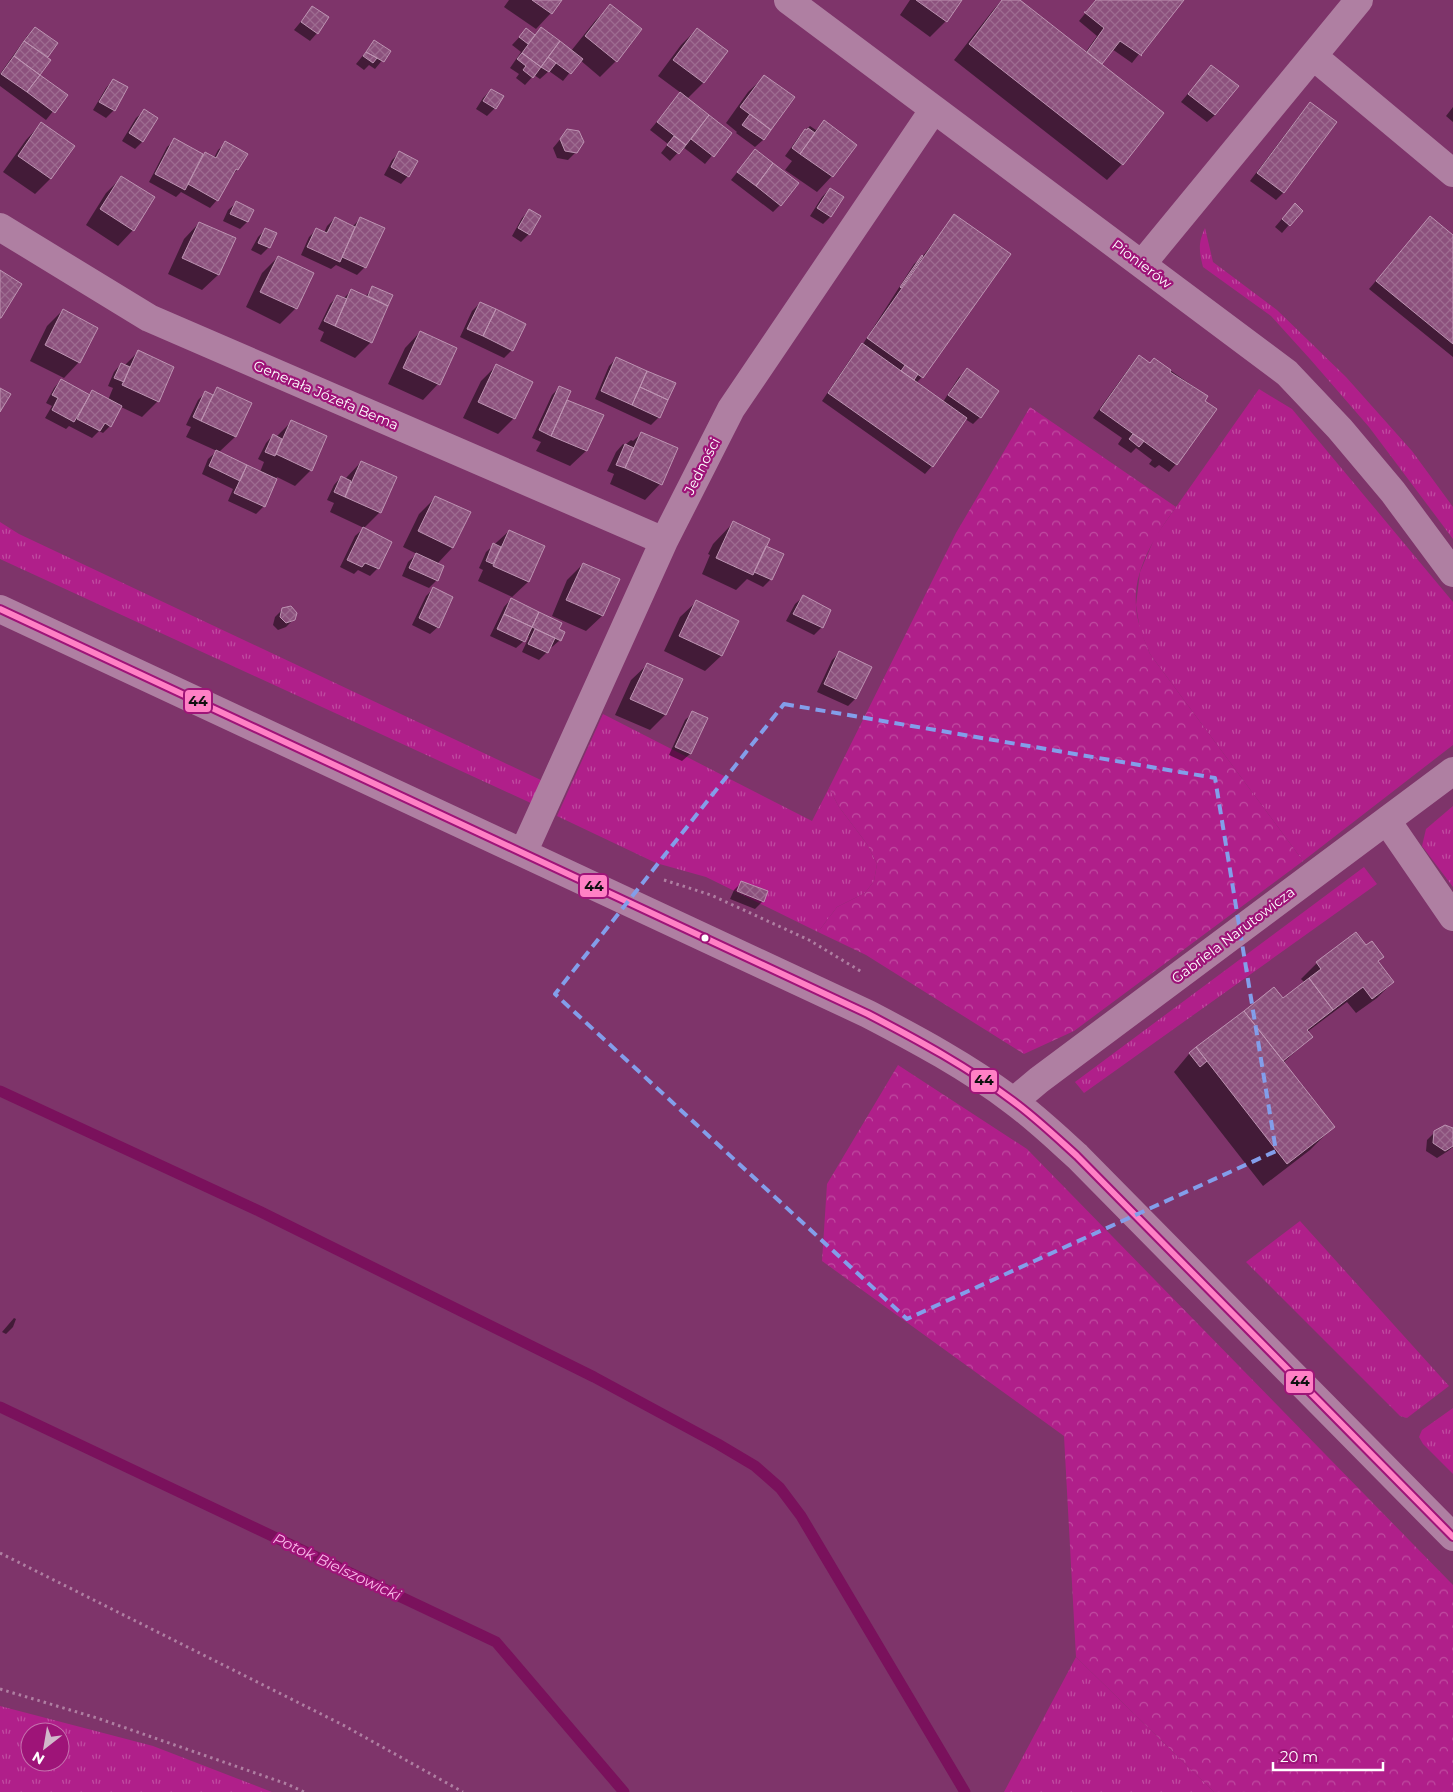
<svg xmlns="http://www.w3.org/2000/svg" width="1453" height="1792" viewBox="0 0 1453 1792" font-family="Montserrat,sans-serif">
<defs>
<pattern id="grass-tufts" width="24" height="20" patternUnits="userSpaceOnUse" patternTransform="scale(1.25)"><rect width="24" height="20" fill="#b01f8a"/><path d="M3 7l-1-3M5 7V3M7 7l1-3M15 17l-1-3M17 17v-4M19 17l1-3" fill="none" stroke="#c04ca1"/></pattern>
<pattern id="forest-crowns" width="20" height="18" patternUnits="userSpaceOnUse" patternTransform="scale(1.25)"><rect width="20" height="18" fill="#b01f8a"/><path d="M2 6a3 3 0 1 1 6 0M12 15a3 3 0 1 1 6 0" fill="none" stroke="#c04ca1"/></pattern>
<pattern id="building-cross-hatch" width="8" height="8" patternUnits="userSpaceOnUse" patternTransform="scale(1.25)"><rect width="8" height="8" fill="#8c517d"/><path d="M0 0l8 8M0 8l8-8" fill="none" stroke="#9d6b90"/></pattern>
</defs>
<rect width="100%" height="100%" fill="#7e346a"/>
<!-- grass -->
<path fill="url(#grass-tufts)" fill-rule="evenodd" d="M1205,228l8,34 64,48 69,67 66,74 41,56v32l-84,-112 -59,-68 -39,-43 -68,-49c-4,-16 -5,-24 2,-39z
M1259,389l33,20 161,193v143l-150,116 -153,-207 -10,-24 -4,-25 4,-33 15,-35z
M0,522l19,12 524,247 -10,23 -533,-245z
M603,714l209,107 17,-33 10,19 28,37 10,20 -3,17 -9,12 -28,14 -19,25 -112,-55 -50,-14 -99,-47z
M1453,806v81l-31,-41 4,-17z
M1364,867l13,17 -293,209 -9,-11z
M1300,1221l149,165 -42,32 -7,-2 -154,-154z
M1453,1408v66l-30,-30 -4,-7 3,-7z
M1076,1657l138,135h-210z
M0,1706l153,40 119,46h-272zM30,1732h30v30h-30z"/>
<!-- forest -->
<path fill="url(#forest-crowns)" d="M1030,407l146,100c-20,28 -43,62 -40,99 1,17 8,33 14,48l153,207 -229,170 -50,23 -158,-99 -48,-23 19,-25 28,-14 9,-12 3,-17 -10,-20 -28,-37 -10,-19 127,-255z
M898,1065l129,84 426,436v207h-239l-138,-135 -12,-221 -242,-175 5,-77z"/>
<!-- shadow -->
<path fill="#0007" d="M509,0h52l-10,13 -15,16 -32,-22z
M910,0h51l-15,21 -16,16 -30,-22z
M1002,0h16l67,53 12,-17 -18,-15 17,-21h86l-50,63 -20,-14 -12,15 22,100 -15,16 -153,-120 40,-51z
M610,6l31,23 -25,32 -16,16 -20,-17 -17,21 -14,-10 -9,8 -6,-4 -9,10 -9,-7 3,-4 -9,-6 11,-16 -9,-7 14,-15 8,6 7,-7 30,22 24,-30z
M312,8l5,25 -7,8 -16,-11z
M35,28l21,16 -10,13 -7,18 27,20 -20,25 -46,-34v-12l27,-38z
M697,29l7,53 -17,17 44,34 -26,31 -22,-17 -13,14 -9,-8 7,-9 -18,-14 31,-37 -23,-17 23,-31z
M374,42l15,10 -14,17 -6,-4 -5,5 -8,-6z
M1211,66l4,49 -8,7 -26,-20z
M764,77l29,21 -30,42 -8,7 -19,-14 1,-1 -11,-9 22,-31z
M113,80l1,30 -8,8 -13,-8 13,-22z
M491,90l4,18 -8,8 -11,-7 7,-11z
M1311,104l-27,88 -8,8 -26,-19 53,-70z
M1453,107v15l-7,-6z
M144,111l-2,31 -7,7 -13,-8 14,-23z
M824,122l8,54 -15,16 -32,-22 7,-9 -7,-5 13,-18 7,-8 5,-4 6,4z
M41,124l32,22 -23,33 -15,15 -32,-22 23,-32z
M567,131l9,21 -8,8 -11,-2 -4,-10z
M175,140l28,16 11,2 4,-8 8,-7 11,27 -7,7 -13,23 -7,8 -29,-16 -5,5 -27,-15 18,-35z
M399,153l9,23 -7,8 -17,-9 8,-15z
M748,159l32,46 -7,7 -42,-32z
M121,178l12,52 -15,16 -32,-21 20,-32z
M830,189v28l-7,7 -13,-8 12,-19z
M236,203l16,7 -5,12 -7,7 -17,-8 5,-11z
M529,211l10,5 -10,18 -8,8 -9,-6 10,-18z
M1301,211l-19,22 -7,-6 12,-14z
M955,216l-33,161 -6,6 27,19 16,-25 8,-7 13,47 -7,7 -8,-5 -33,47 -7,8 -103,-73 33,-49 6,-5 53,-83 8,-7z
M1430,217l23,19v121l-84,-68z
M335,218l17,9 9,-9 22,10 -18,39 -8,8 -21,-10 -5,4 -30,-14 8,-18 7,-7 8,3 3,-7z
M199,223l35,16 -16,36 -16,15 -34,-16 16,-35z
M266,229l3,18 -8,8 -10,-5 7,-13z
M278,257l35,16 -17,35 -16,16 -34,-17 16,-34z
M373,288l18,8 -21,47 -15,15 -35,-17 4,-9 -6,-3 12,-25 7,-7 6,2 8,-8 14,6z
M480,303l32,47 -8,8 -44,-21 12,-26z
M63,310l16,52 -15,16 -34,-17 17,-35z
M420,332l18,52 -15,16 -35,-16 17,-36z
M139,351l19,50 -16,16 -21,-10 -11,19 -7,7 -4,-2 -7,7 -23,-12 -3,3 -21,-11 7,-12 -6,-3 8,-15 7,-8 27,15 4,-4 16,9 5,-12 -5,-2 6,-14 7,-8 3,2z
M1139,356l10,8 5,-5 53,37 -31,68 -7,8 -10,-7 -4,3 -6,-4 3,-4 -16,-12 -5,5 -12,-8 -1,-1 4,-6 -29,-20 39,-54z
M617,358l57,26 -15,33 -8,8 -56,-26 14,-33z
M496,366l35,16 -18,37 -15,15 -35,-16 18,-37z
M560,387l4,18 4,-4 34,15 -16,35 -16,15 -34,-15 5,-9 -9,-4 20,-43z
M217,389l33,15 -15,33 -17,16 42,19 4,-10 -6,-3 8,-16 7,-8 3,2 15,-15 20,48 -16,16 -18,-9 -13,29 -8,8 -28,-13 5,-12 -31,-15 6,-15 9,-8 -31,-14 5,-10 -5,-2 12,-25 7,-7 6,3z
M642,433l18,51 -15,16 -35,-16 4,-10 -7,-3 9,-19 7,-8 2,1 6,-5 2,1z
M361,462l34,15 -15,35 -17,17 15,39 -8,8 -12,-6 -4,4 -14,-7 15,-31 9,-8 -34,-16 4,-9 -7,-3 7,-15 7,-8 4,2z
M435,498l17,50 -15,16v16l-8,8 -27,-12 6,-14 9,-8 -14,-7 16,-33z
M733,523l32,23 6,33 -8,8 -16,-8 -11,11 -34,-16 8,-19 -2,-1 5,-10z
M509,531l34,16 -15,35 -16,15 -34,-16 5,-11 -4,-2 7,-16z
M583,564l19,52 -16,15 -34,-15 15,-36z
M433,589l5,38 -8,7 -18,-9 14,-29z
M803,597l19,30 -8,8 -28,-14 9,-17z
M511,599l46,31 3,10 -8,7 -2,-1 -3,6 -8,8 -17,-8 7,-15 -3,-2 -2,6 -8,7 -26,-12 14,-29z
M696,602l42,20 -17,34 -16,15 -41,-20 16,-34z
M283,609l11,10 -8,8 -8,3 -5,-5 2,-8z
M839,653l31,14 -15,32 -7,7 -31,-14 15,-32z
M647,665l18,50 -15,15 -35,-15 16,-35z
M693,713l13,6 -16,35 -8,7 -13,-6 16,-35z
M742,882l21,19 -8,8 -25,-10 4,-9z
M1366,947l17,10 -6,5 16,20 -16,16 -21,15 -9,-11 -40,30 4,5 -28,26 50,64 -23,23 -47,36 -89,-114 15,-18 85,-65 9,11 22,-17 -4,-4 16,-16z
M1453,1130v17l-5,4 -11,7 -11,-7 1,-11 8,-8z
M14,1318l2,1 -3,8 -7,7 -4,-2z"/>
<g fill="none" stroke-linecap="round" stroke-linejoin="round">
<!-- stream -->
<path stroke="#7a115c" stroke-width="11" d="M0,1091l259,120 335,166 124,67 37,22 25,22 21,28 164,276
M0,1407l496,235 128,150"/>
</g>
<!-- building -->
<path fill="url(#building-cross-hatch)" stroke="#bd93b2" d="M532,0h30l-10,14z
M916,0h46l-15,22z
M1002,0h18l144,113 -41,52 -154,-121z
M1096,0h88l-43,55 1,1 -22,-15 -18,23 -15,-12 17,-24 -20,-16h2z
M610,4l32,25 -25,33 -32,-26z
M312,6l17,11 -11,17 -17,-12z
M35,27l23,16 -10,14 -24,-16z
M541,27l19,14 -19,26 -19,-14z
M526,28l9,7 -7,9 -9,-7z
M697,28l31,23 -24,32 -31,-23z
M374,40l17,11 -7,11 -18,-10z
M24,41l27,19 -11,15 -26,-19z
M560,41l23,18 -12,15 -23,-17z
M366,52l11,6 -4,5 -10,-7z
M522,53l19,14 -8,11 -10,-8 3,-4 -9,-7z
M14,56l26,19 -13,17 -26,-18z
M548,57l8,6 -7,9 -8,-5z
M1211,65l28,21 -24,29 -27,-21z
M40,75l28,20 -13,18 -28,-21z
M764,75l31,22 -24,33 -31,-23z
M113,79l15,8 -13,24 -16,-9z
M491,89l13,7 -8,13 -13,-8z
M680,92l29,23 -23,30 -29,-23z
M1310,102l27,20 -53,71 -27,-20z
M144,109l14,9 -15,24 -14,-9z
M750,114l21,16 -7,10 -22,-15z
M709,115l23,18 -18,24 -23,-18z
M824,120l33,25 -24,32 -33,-23z
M41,122l34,24 -24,33 -33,-23z
M808,128l7,5 -15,21 -8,-6 13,-19 2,1z
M567,129l12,2 5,11 -7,11 -12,-2 -5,-12z
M674,136l12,9 -7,9 -12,-9z
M174,138l29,16 -18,36 -30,-16z
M225,141l23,13 -10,16 -2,-1 -18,32 -30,-17 17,-32 11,6z
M755,149l18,14 -17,23 -19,-14z
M399,151l19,10 -9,16 -18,-10z
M773,163l26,20 -18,23 -25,-20z
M121,176l34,21 -21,34 -34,-22z
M830,188l14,9 -13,20 -14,-9z
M236,201l18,9 -6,12 -18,-8z
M1295,203l8,8 -13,15 -8,-7z
M529,209l12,7 -11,19 -12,-7z
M954,214l57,40 -88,124 -56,-40z
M1430,216l23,19v109l-77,-63z
M335,217l20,10 -15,35 -33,-15 9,-19 11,5z
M360,217l25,11 -19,40 -24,-11z
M199,222l37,16 -17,37 -37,-17z
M265,228l12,5 -7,15 -12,-5z
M922,255l1,1 -22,32 -1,-1z
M278,256l36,17 -17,36 -37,-17z
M0,270l22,14 -21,34h-1z
M372,286l21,9 -5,11 -20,-10z
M351,289l37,17 -16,37 -37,-17z
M337,295l10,4 -12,27 -11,-5z
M480,302l16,7 -13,27 -16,-7z
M63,309l35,19 -18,35 -35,-18z
M496,309l30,15 -13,27 -30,-15z
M420,331l37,17 -17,37 -37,-17z
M862,343l105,75 -34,49 -105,-74z
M138,350l36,17 -15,35 -37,-17z
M1139,355l11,8 4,-5 17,12 -1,2 38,24 -3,5 12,8 -40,56 -77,-55z
M616,357l31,14 -15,34 -31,-14z
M121,363l9,4 -6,15 -10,-4z
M496,364l37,18 -18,37 -37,-17z
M905,365l13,9 -4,6 -13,-9z
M967,368l32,23 -18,27 -33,-23z
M647,371l29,12 -8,17 -28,-13z
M61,379l29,16 -16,27 -22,-12 6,-12 -6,-3z
M559,386l12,5 -20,45 -12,-6z
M217,387l35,16 -16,34 -35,-16z
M640,387l28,13 -8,18 -28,-13z
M0,388l11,6 -11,18z
M92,390l30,16 -11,21 -6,-4 -5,8 -23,-12z
M205,391l8,4 -12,26 -8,-4z
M567,400l37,15 -17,36 -36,-15z
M291,420l36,16 -15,35 -36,-17z
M641,432l37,16 -16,37 -37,-17z
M273,434l9,5 -7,17 -10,-4z
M1133,434l11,7 -5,6 -10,-8z
M625,444l9,4 -9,20 -9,-3z
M216,450l31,15 -7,16 -31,-15z
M361,461l36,16 -16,36 -36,-16z
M247,465l30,14 -12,28 -31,-14z
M341,476l10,5 -6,16 -11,-5z
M435,496l36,16 -18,36 -35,-17z
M733,521l37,18 -17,36 -37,-17z
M363,527l29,15 -13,27 -14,-6 -3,4 -15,-7z
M509,530l36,16 -16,36 -36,-16z
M493,543l8,4 -8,17 -7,-3z
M766,546l18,8 -12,26 -18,-8z
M416,553l28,13 -6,15 -29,-13z
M583,563l37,16 -17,37 -37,-16z
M433,587l20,10 -14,31 -20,-10z
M803,595l28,15 -8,18 -30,-14z
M511,598l28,14 -7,15 -28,-13z
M696,600l43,21 -17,35 -43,-20z
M291,606l6,7 -2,7 -9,3 -6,-6 2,-9z
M539,612l23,11 -3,6 6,3 -4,9 -29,-14z
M504,614l28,13 -7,15 -28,-13z
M535,629l20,9 -7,15 -20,-9z
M839,651l33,16 -16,32 -32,-15z
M647,663l36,16 -17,36 -36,-16z
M692,711l16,7 -17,36 -16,-7z
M741,881l27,10 -4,11 -27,-11z
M1356,932l10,13 6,-4 12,16 -6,4 16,21 -22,17 -9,-12 -30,23 -24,-32 12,-9 -5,-7z
M1309,978l24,32 -26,20 6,7 -30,24 -39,-50 30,-24 9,11z
M1244,1011l91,116 -48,37 -91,-117z
M1196,1047l11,14 -7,6 -11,-14z
M1445,1125l8,3v18l-8,5 -12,-8 1,-12z"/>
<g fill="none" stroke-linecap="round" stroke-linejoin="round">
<!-- path -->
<path stroke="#af7fa2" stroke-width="3" stroke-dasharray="2.5 4" stroke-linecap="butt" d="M664,880l47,15 98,45 53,32
M0,1553l343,172 120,67
M0,1689l97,29 190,66 17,8"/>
<!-- minor -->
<path stroke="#af7fa2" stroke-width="28" d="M788,0l499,373 53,56 53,63 60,81
M1313,56l140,117
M0,227l149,91 515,223
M1142,264l217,-264
M0,609l868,405c50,26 100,53 145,87 23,17 43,36 64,55l376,381
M1387,821l66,96
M523,853l141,-312 67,-132 203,-300
M1014,1101l25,-21 414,-309"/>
<!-- bus-1 casing -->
<g stroke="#9e1478" stroke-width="10">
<path id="bus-1" d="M0,609l868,405c50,26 100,53 145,87 23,17 43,36 64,55l376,381"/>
</g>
<!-- bus-1 -->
<use href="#bus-1" stroke="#ff80c5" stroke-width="6"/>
</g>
<!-- marked area -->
<path fill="none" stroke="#839eea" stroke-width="4" stroke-dasharray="10 6" stroke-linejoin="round" d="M784,704l431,74 61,373 -369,168 -352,-325z"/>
<!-- markers -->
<circle fill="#fff" stroke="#9e1478" stroke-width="2" cx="705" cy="938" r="4.5"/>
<g text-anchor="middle" stroke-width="4.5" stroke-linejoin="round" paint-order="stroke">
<!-- street labels -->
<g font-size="14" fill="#fff" stroke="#9e1478">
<text transform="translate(1142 264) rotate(37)" y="5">Pionierów</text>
<text transform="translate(326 395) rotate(23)" y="5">Generała Józefa Bema</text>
<text transform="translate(702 466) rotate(-63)" y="5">Jedności</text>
<text transform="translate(1233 935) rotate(-37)" y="5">Gabriela Narutowicza</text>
</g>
<!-- water labels -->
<g font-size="15" font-style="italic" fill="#fab8e9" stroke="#9e1478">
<text transform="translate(337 1567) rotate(25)" y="5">Potok Bielszowicki</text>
</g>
</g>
<g stroke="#9e1478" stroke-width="2">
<rect x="184" y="689" width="28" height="24" rx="5" fill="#ff80c5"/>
<rect x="579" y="874" width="29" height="24" rx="5" fill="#ff80c5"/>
<rect x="970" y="1069" width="28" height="24" rx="5" fill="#ff80c5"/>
<rect x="1285" y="1370" width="29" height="24" rx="5" fill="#ff80c5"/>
</g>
<g font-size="14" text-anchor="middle" font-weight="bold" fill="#111">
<text x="198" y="706">44</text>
<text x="594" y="891">44</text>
<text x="984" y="1085">44</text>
<text x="1300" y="1386">44</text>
</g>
<!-- north arrow -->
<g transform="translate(45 1747) rotate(211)"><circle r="24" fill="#9e1478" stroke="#c572ae"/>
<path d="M0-4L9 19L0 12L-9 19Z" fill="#d2b8cb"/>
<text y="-8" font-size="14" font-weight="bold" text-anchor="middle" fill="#ffffff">N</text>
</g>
<!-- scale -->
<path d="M1273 1762v8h110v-8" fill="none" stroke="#ffffff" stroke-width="2.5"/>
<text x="1280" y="1762" font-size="15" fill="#ffffff" stroke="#9e1478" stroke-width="4" paint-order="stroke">20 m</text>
</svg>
